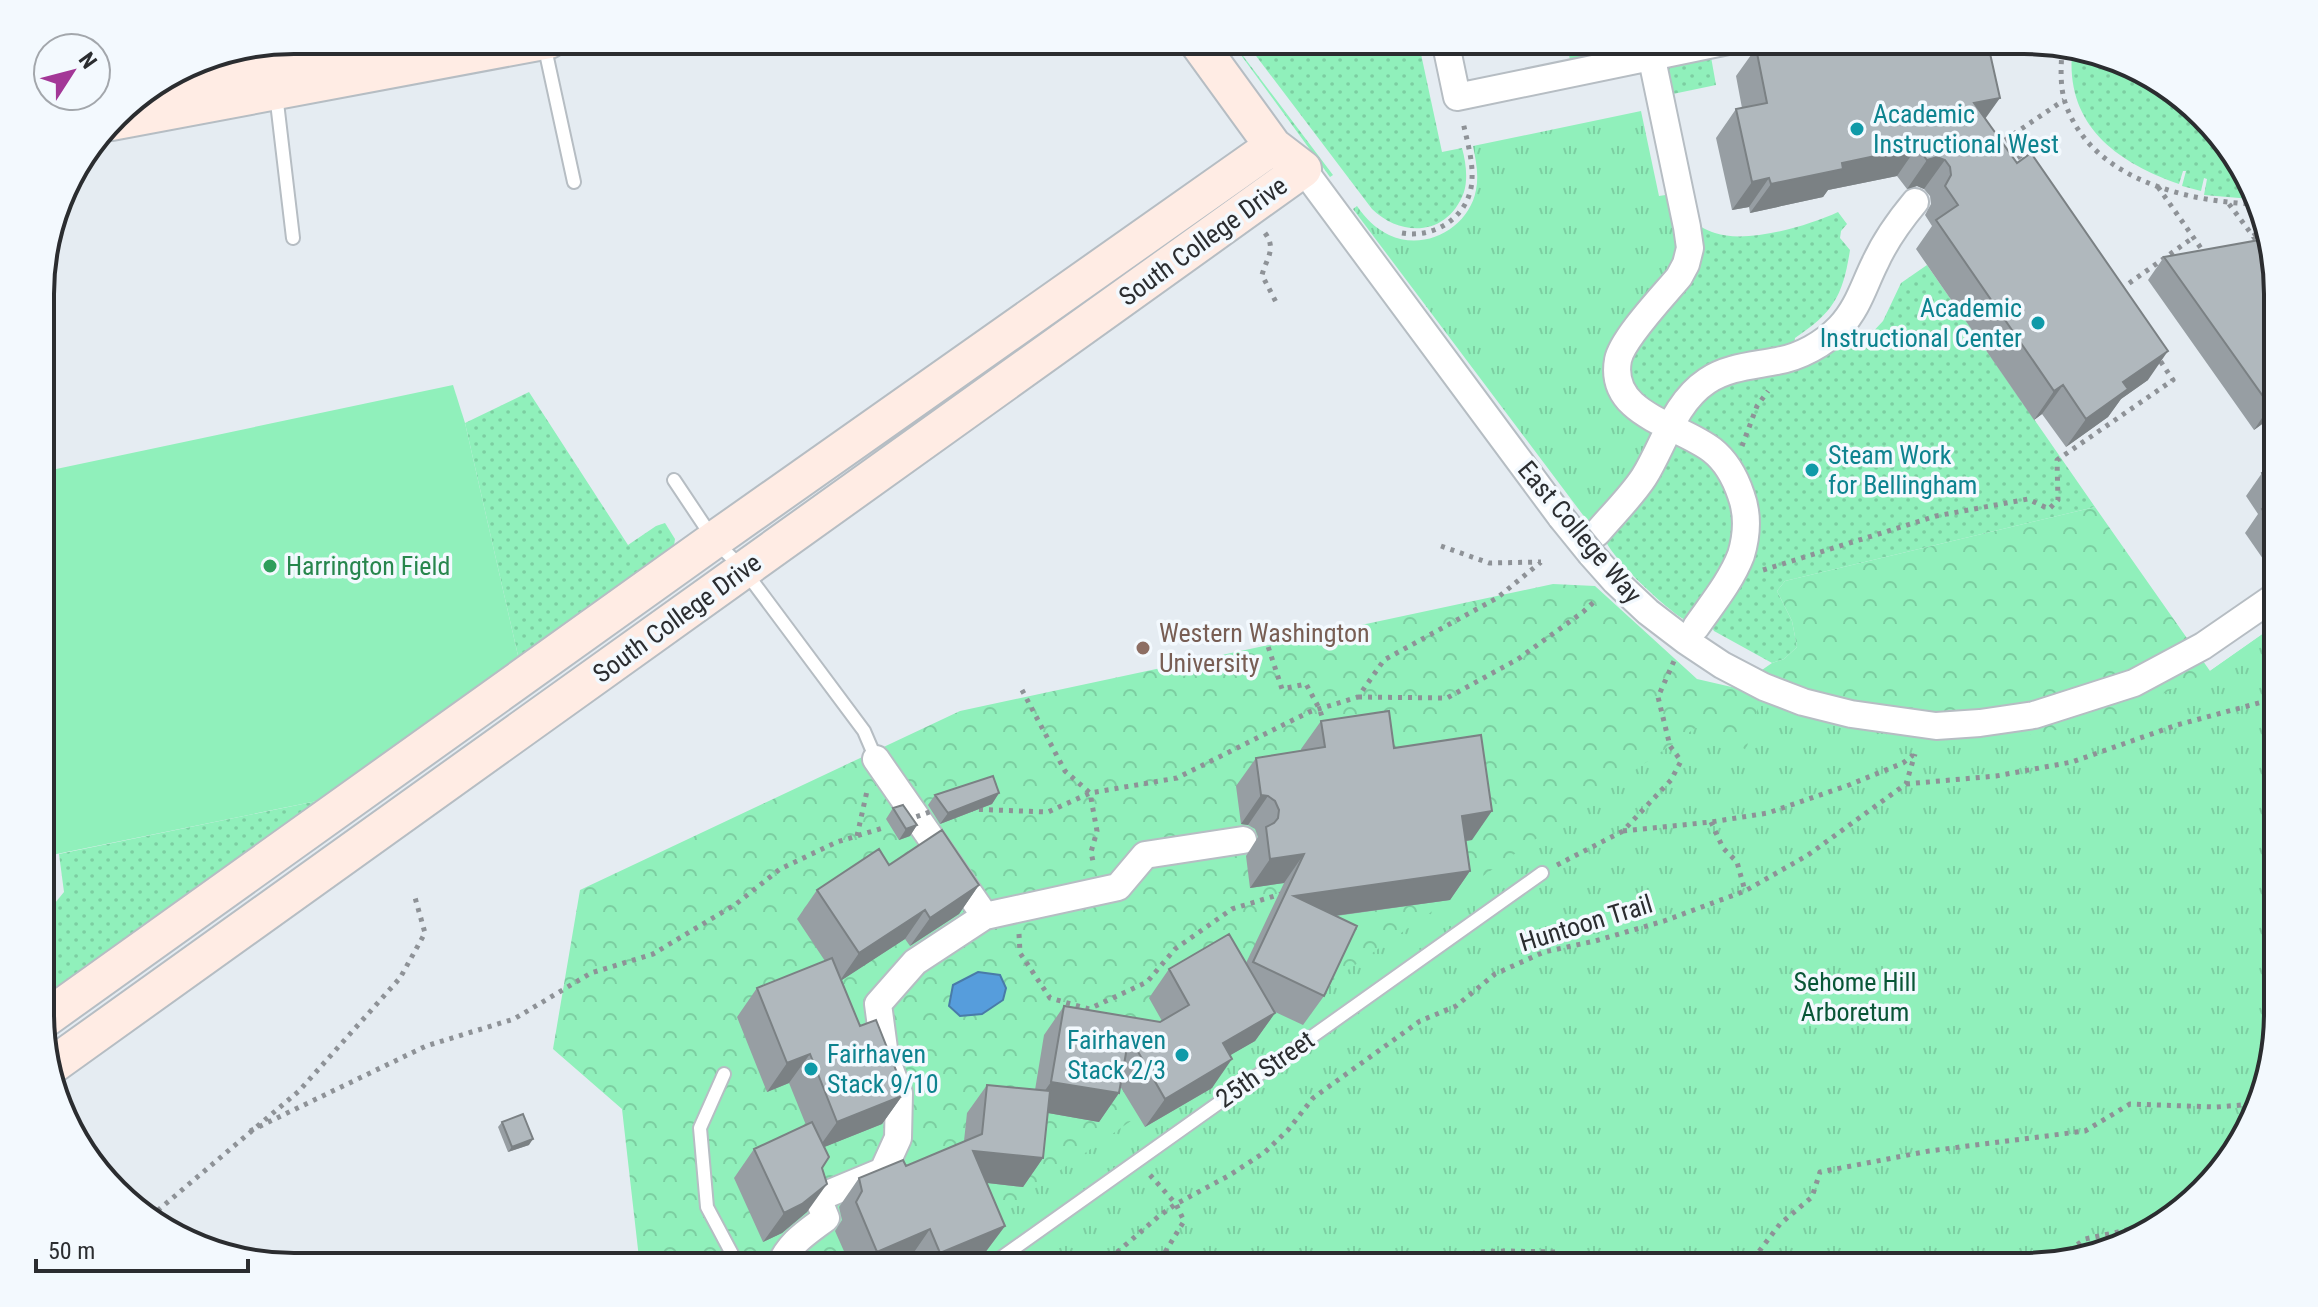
<svg xmlns="http://www.w3.org/2000/svg" width="2318" height="1307" viewBox="0 0 2318 1307" font-family="'Roboto Condensed',sans-serif">
<defs>
<pattern id="grass-dots" width="8" height="8" patternUnits="userSpaceOnUse" patternTransform="scale(2)"><rect width="8" height="8" fill="#90f0bb"/><path d="M2 2h.1M6 6h.1" fill="none" stroke="#7ccea1" stroke-width="1.8" stroke-linecap="round"/></pattern>
<pattern id="forest-crowns" width="20" height="18" patternUnits="userSpaceOnUse" patternTransform="scale(2)"><rect width="20" height="18" fill="#90f0bb"/><path d="M2 6a3 3 0 1 1 6 0M12 15a3 3 0 1 1 6 0" fill="none" stroke="#7ccea1"/></pattern>
<pattern id="park-tufts" width="24" height="20" patternUnits="userSpaceOnUse" patternTransform="scale(2)"><rect width="24" height="20" fill="#90f0bb"/><path d="M3 7l-1-3M5 7V3M7 7l1-3M15 17l-1-3M17 17v-4M19 17l1-3" fill="none" stroke="#7ccea1"/></pattern>
</defs>
<rect width="100%" height="100%" fill="#e5ecf2"/>
<!-- grass -->
<path fill="url(#grass-dots)" d="M1230,40h1l102,135 -3,2z
M1244,40h174l24,112 20,-4c4,14 6,31 2,44 -16,44 -62,46 -92,17z
M1566,40h75l1,5 -72,15z
M2072,53l79,21 84,79 16,46 -47,-4 3,-16 -3,-1 -3,13 -19,-5 4,-15h-3l-4,13c-63,-22 -113,-59 -107,-131z
M1711,57l5,28 -48,10 -6,-28z
M1838,212l9,12 -6,7 -1,7 10,12c-7,45 -16,62 -55,88l-3,12 -123,63 -30,-11 -15,-35 68,-145c7,3 15,9 23,11 32,11 93,-7 123,-21z
M1927,265l168,242 -310,74 -8,10 15,30 5,26 -13,12 -12,4 -58,-32 -3,-5 42,-109 -70,-100 18,-23 136,-48 8,1 24,-11 14,-15 18,-38z
M529,392l99,153 28,-19 9,-3 10,16 -1,7 -155,114 -54,-237z
M1670,440l25,7 41,50 -2,53 -46,69 -3,1c-19,-11 -74,-62 -80,-81z
M327,799l-285,210v-94l13,-3v-9l9,-11 -5,-38z"/>
<!-- forest -->
<path fill="url(#forest-crowns)" d="M2095,507l115,164 67,-47v405l-33,111 -79,84 -125,42 -1400,1 -18,-158 -69,-60 27,-159 380,-179 593,-127 42,2 102,93 39,9 36,-25 12,-4 13,-12 -5,-26 -15,-30 8,-10z"/>
<!-- park -->
<path fill="url(#park-tufts)" d="M1641,111l18,85 13,-2 10,61 -71,108 45,65 -18,47 -49,48 -236,-314 4,-3c9,13 18,22 32,29 36,17 80,-7 87,-45 3,-15 0,-29 -3,-44z
M2277,624v405l-33,111 -79,84 -125,42 -1119,1 783,-545 42,28 13,-46 213,40 132,-22 106,-51z"/>
<!-- garden -->
<path fill="#90f0bb" d="M453,385l12,38 54,237 -192,139 -285,58v-385z"/>
<!-- water -->
<path fill="#569ddc" stroke="#497ba8" stroke-width="2" d="M978,972l22,3 6,13 -3,12 -21,14 -22,2 -11,-10 4,-21z"/>
<g fill="none" stroke-linecap="round" stroke-linejoin="round">
<!-- lane casing -->
<g stroke="#b6bdc3" stroke-width="16">
<path id="lane" d="M544,44l30,138
M276,94l17,144
M674,480l40,60 30,30 120,161 12,28
M724,1074l-24,54 7,79 32,60
M988,1267l554,-394"/>
</g>
<!-- street casing -->
<g stroke="#b6bdc3" stroke-width="30">
<path id="street" d="M1445,40l12,57 276,-57
M1648,40l39,187 3,21 -4,16 -7,13c-15,18 -57,62 -61,83 -10,55 61,64 94,90 14,11 23,27 29,45 7,19 6,40 0,60 -10,26 -29,49 -45,72
M1303,169l258,348
M1597,533c15,-18 34,-36 47,-56 20,-32 30,-74 63,-96 21,-14 45,-15 70,-20 23,-4 47,-17 63,-34 18,-19 24,-42 35,-64 10,-22 25,-43 40,-61
M1591,554l24,27 33,31 38,29 36,24 42,22 39,15 48,12 85,12 44,-3 54,-8 100,-32 69,-37 74,-51
M876,759l109,157 133,-29 27,-32 98,-15
M779,1267c10,-24 27,-34 47,-49l-8,-20 65,-27 15,-33 1,-45 -14,-37 -7,-52 37,-42 70,-46"/>
</g>
<!-- secondary casing -->
<g stroke="#b6bdc3" stroke-width="40">
<path id="secondary" d="M160,82l225,-42
M111,122l438,-82
M42,1021l672,-481 559,-394
M50,1067l1253,-898 -30,-23 -77,-106"/>
</g>
<!-- path -->
<path stroke="#8e9297" stroke-width="5" stroke-dasharray="4 6" stroke-linecap="butt" d="M2062,50c-1,17 -2,33 2,49 23,78 118,102 189,105
M2007,139l17,24
M2005,140l59,-40
M2158,187l47,67
M2229,204l30,40
M1265,233c12,16 1,26 -3,42l15,29
M1402,233c34,6 69,-18 70,-54 1,-19 -5,-38 -9,-57
M2253,236l9,-6
M2121,289l73,-52
M1742,446l15,-40 11,-15
M1441,546l48,17 52,-1
M1763,570l173,-54 92,-17 21,10 9,-9 -1,-40 116,-80 -14,-21
M1262,628l20,61 24,-5 13,24 6,17
M1022,690l43,81 25,22 7,38 -6,21 3,14
M1358,697l89,1 71,-39 65,-47 14,-13
M1906,784l90,-8 76,-14 105,-37 100,-27
M969,809l79,3 42,-19 87,-15 132,-66 49,-15 26,-37 113,-62 44,-36
M1711,822l12,26 14,14 8,29
M1623,831l88,-9 57,-9 81,-28 54,-22 10,-8
M857,836l10,-45
M1557,865l66,-34 48,-51 10,-19 -11,-15 -12,-49 16,-36
M1019,934l1,19 30,45 39,11 58,-27 28,-33 57,-40 49,-15
M250,1131l176,-85 88,-27 77,-46 62,-19 83,-50 44,-35 57,-27 49,-15
M1150,1175l26,29 8,17 -28,46
M150,1217l149,-126 101,-113 25,-45 -11,-39
M2053,1262l32,-23 70,-15 5,2
M1091,1267l24,-13 44,-38 17,-12 54,-29 35,-23 23,-22 25,-32 107,-77 36,-15 39,-32 49,-22 51,-11 69,-20 81,-30 63,-36 98,-71 9,-30
M1423,1267l55,-15 27,-1 50,1 34,15
M1747,1267l33,-43 32,-27 8,-25 109,-21 156,-20 45,-27 86,3 39,-3"/>
<!-- lane -->
<use href="#lane" stroke="#fff" stroke-width="12"/>
<!-- street -->
<use href="#street" stroke="#fff" stroke-width="26"/>
<!-- secondary -->
<use href="#secondary" stroke="#ffece4" stroke-width="36"/>
<!-- street-bridge casing -->
<g stroke="#b6bdc3" stroke-width="30" stroke-linecap="butt">
<path id="street-bridge" d="M1561,517l30,37"/>
</g>
<!-- path-bridge -->
<path stroke="#8e9297" stroke-width="5" stroke-dasharray="4 6" stroke-linecap="butt" d="M907,820l28,-10"/>
<!-- street-bridge -->
<use href="#street-bridge" stroke="#fff" stroke-width="26"/>
</g>
<!-- wall -->
<path fill="#979ea3" d="M1756,48l229,71 163,261 -27,19 -13,18 -42,30 -24,-33 -8,6 -118,-171 16,-23 -7,-11 6,-11 -1,-8 -6,-7 -7,-3 -10,3 -10,-13 -69,14 -5,7 -73,16 -1,-6 -17,3 -16,-72 20,-29 6,-1 -6,-32z
M2263,236l14,41v136l-23,17 -106,-150 16,-23 96,-17z
M2277,462v117l-32,-46 13,-19 -12,-18 16,-23z
M1321,721l73,27 78,92 -6,1 4,30 -20,29 -114,16 -12,80 -21,29 -30,-14 2,2 -20,28 -25,14 -18,33 -67,39 -25,-41 -1,7 -20,29 -51,-9 -5,45 -20,29 -36,-4 18,43 -21,28 -29,13h-41l-4,-9 -21,9h-38l-16,-36 7,-11 -3,-13 20,-29 47,-12 58,-25 3,-28 20,-28 48,5 9,-55 20,-29 96,16 2,-1 -13,-23 20,-29 77,-6 38,-80 -34,5 -4,-32 12,-19 -3,-8 -7,-4 -7,-1 -5,-38 20,-28 45,-7v-2z
M999,793l-7,11 -52,20 -12,-19 7,-10z
M893,808l24,17 -7,11 -11,4 -13,-21z
M889,865l90,20 -20,29 -49,32 -5,-7 -64,41 19,46 42,70 -20,28 -58,23 -2,21 -15,44 -25,21 -19,9 -29,-64 20,-29 52,-24 -17,-42 -22,9 -30,-75 20,-29 68,-27 -28,-42 20,-29z
M502,1122l27,23 -21,7 -10,-25z"/>
<!-- shaded-wall -->
<path fill="#7b8184" d="M2000,98l-20,28 -6,-23z
M1917,147l-20,29 -69,14 -5,7 -73,16 21,-29 71,-21z
M1937,157l8,3 -21,29 -7,-3 -10,3 20,-29z
M1769,178l-20,29 -17,3 20,-28z
M2168,351l-20,29 -27,19 -13,18 -42,30 20,-28 37,-37z
M2063,385l-21,29 -8,6 20,-29z
M2277,401v12l-23,17 16,-24z
M999,793l-7,11 -52,20 8,-11z
M1261,795l7,1 -20,29 -7,-1z
M1492,811l-20,29 -30,4 20,-28z
M917,825l-7,11 -11,4 7,-11z
M1304,854l-20,29 -34,5 20,-29z
M1470,871l-20,29 -176,24 20,-28z
M979,885l-20,29 -49,32 20,-28z
M925,910l-20,29 -66,43 20,-29z
M1275,1013l-20,28 -52,30 20,-28z
M810,1054l-21,29 -22,9 20,-29z
M1232,1059l-20,29 -67,39 20,-28z
M1051,1082l68,11 -20,29 -68,-12z
M902,1096l-20,28 -65,26 20,-28z
M533,1139l-4,6 -21,7 4,-5z
M973,1151l70,7 -20,29 -70,-8z
M827,1184l-20,28 -25,21 -19,9 21,-29z
M1005,1226l-21,28 -29,13h-25l10,-14z
M930,1229l-20,29 -21,9h-23l11,-15z"/>
<!-- building -->
<path fill="#b0b8bd" stroke="#7b8184" stroke-width="2" d="M1792,40h195l13,58 -26,5 43,60 14,-10 137,198 -45,31 5,7 -42,30 -23,-34 -9,6 -118,-171 22,-15 -13,-19 6,-11 -1,-8 -5,-7 -8,-3 -10,3 -10,-13 -75,16 1,6 -72,15 -2,-6 -17,4 -16,-73 31,-6 -11,-55z
M2265,239l12,38v124l-7,5 -106,-149z
M2277,462v32l-15,-21z
M2277,498v34l-15,-23z
M1389,711l5,37 87,-13 11,76 -30,5 8,55 -176,25 63,30 -33,70 -71,-34 51,-108 -34,5 -4,-32 8,-4 4,-5 1,-8 -4,-9 -7,-5 -7,-1 -5,-37 69,-11 -4,-26z
M993,776l6,17 -51,20 -13,-18z
M903,805l14,20 -11,4 -13,-21z
M942,830l37,55 -49,33 -5,-8 -66,43 -42,-63 62,-41 10,16z
M1229,934l46,79 -52,30 9,16 -67,40 -36,-63 -10,57 -68,-11 13,-76 96,16 29,-17 -20,-36z
M832,958l28,68 16,-6 27,68 -1,8 -65,26 -27,-68 -23,9 -30,-75z
M987,1085l63,6 -7,67 -70,-7 32,75 -65,27 -10,-24 -53,23 -21,-50 6,-11 -3,-13 44,-18 3,6 76,-32z
M523,1114l10,25 -21,8 -10,-25z
M812,1122l17,35 -7,11 5,16 -25,20 -18,9 -30,-64z"/>
<!-- markers -->
<g fill="#0f9aa8" stroke="#f3f9fe" stroke-width="3">
<circle cx="1857" cy="129" r="8"/>
<circle cx="2038" cy="323" r="8"/>
<circle cx="1812" cy="470" r="8"/>
<circle cx="1182" cy="1055" r="8"/>
<circle cx="811" cy="1069" r="8"/>
</g>
<circle fill="#2e9e5b" stroke="#f3f9fe" stroke-width="3" cx="270" cy="566" r="8"/>
<circle fill="#8d6e63" stroke="#f3f9fe" stroke-width="3" cx="1143" cy="648" r="8"/>
<g text-anchor="middle" stroke-width="7" stroke-linejoin="round" paint-order="stroke">
<!-- culture labels -->
<g font-size="26" fill="#0d838f" stroke="#f3f9fe" text-anchor="start">
<text x="1873" y="123">Academic<tspan x="1873" dy="30">Instructional West</tspan></text>
<text x="2022" y="317" text-anchor="end">Academic<tspan x="2022" dy="30">Instructional Center</tspan></text>
<text x="1828" y="464">Steam Work<tspan x="1828" dy="30">for Bellingham</tspan></text>
<text x="1166" y="1049" text-anchor="end">Fairhaven<tspan x="1166" dy="30">Stack 2/3</tspan></text>
<text x="827" y="1063">Fairhaven<tspan x="827" dy="30">Stack 9/10</tspan></text>
</g>
<!-- street labels -->
<g font-size="26" fill="#2b2d30" stroke="#f3f9fe">
<text transform="translate(1203 241) rotate(-36)" y="9">South College Drive</text>
<text transform="translate(1580 532) rotate(50)" y="9">East College Way</text>
<text transform="translate(677 618) rotate(-36)" y="9">South College Drive</text>
<text transform="translate(1586 923) rotate(-17)" y="9">Huntoon Trail</text>
<text transform="translate(1265 1069) rotate(-35)" y="9">25th Street</text>
</g>
<!-- leisure labels -->
<g font-size="26" fill="#27864d" stroke="#f3f9fe" text-anchor="start">
<text x="286" y="575">Harrington Field</text>
</g>
<!-- education labels -->
<g font-size="26" fill="#785e54" stroke="#f3f9fe" text-anchor="start">
<text x="1159" y="642">Western Washington<tspan x="1159" dy="30">University</tspan></text>
</g>
<!-- park labels -->
<g font-size="26" fill="#085636" stroke="#f3f9fe">
<text x="1855" y="991">Sehome Hill<tspan x="1855" dy="30">Arboretum</tspan></text>
</g>
</g>
<!-- crop -->
<path d="M0 0H2318V1307H0ZM294 54H2024A240 240 0 0 1 2264 294V1013A240 240 0 0 1 2024 1253H294A240 240 0 0 1 54 1013V294A240 240 0 0 1 294 54Z" fill="#f3f9fe" fill-rule="evenodd"/>
<path fill="none" stroke="#2b2d30" stroke-width="4" d="M294 54H2024A240 240 0 0 1 2264 294V1013A240 240 0 0 1 2024 1253H294A240 240 0 0 1 54 1013V294A240 240 0 0 1 294 54Z"/>
<!-- north arrow -->
<g transform="translate(72 72) rotate(54)"><circle r="38" fill="#f3f9fe" stroke="#a3a7ac" stroke-width="2"/>
<path d="M0-6L14 30L0 20L-14 30Z" fill="#a33797"/>
<text y="-12" font-size="22" font-weight="bold" text-anchor="middle" fill="#2b2d30">N</text>
</g>
<!-- scale -->
<path d="M36 1259v12h212v-12" fill="none" stroke="#2b2d30" stroke-width="4"/>
<text x="48" y="1259" font-size="24" fill="#2b2d30" stroke="#f3f9fe" stroke-width="6" paint-order="stroke">50 m</text>
</svg>
